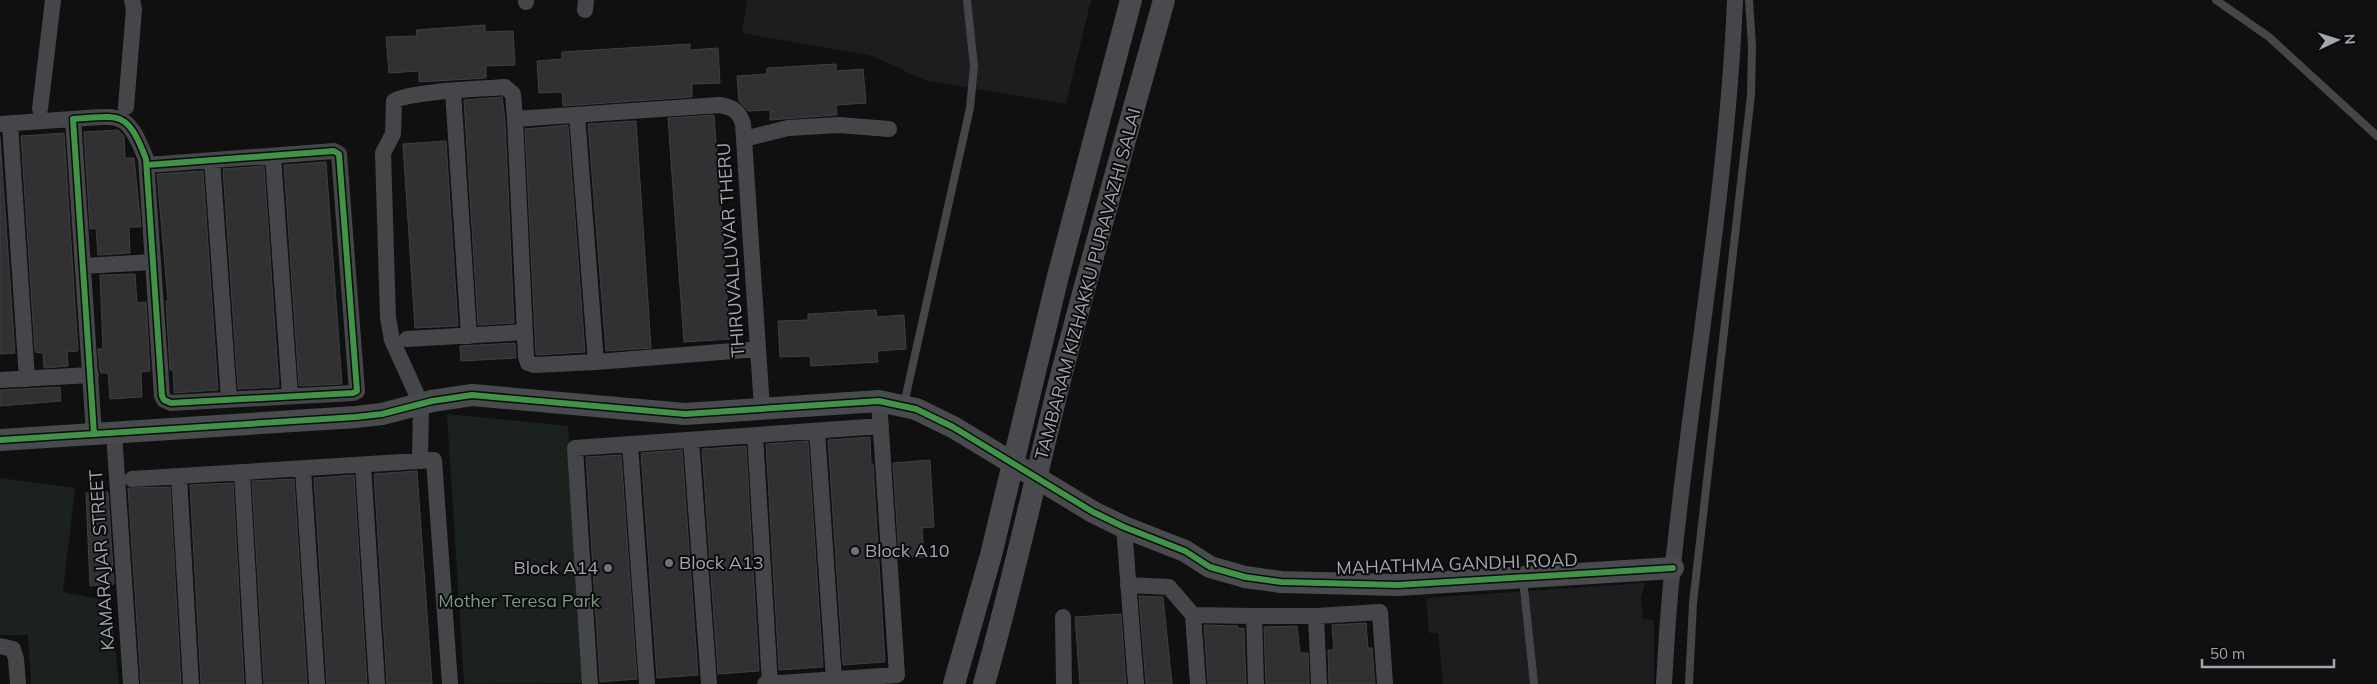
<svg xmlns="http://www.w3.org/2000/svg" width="2377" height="684" viewBox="0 0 2377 684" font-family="Mulish,sans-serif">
<rect width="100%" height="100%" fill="#101011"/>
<!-- built -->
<path fill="#1d1d1f" d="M747,0h344l-25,104 -139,-23 -55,-25 -130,-23z
M1645,583l-4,15 2,21 11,1v64h-211l-5,-51h-9l-3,-35z"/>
<!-- green -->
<path fill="#1b211c" d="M447,414l121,12 17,257 -121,1z
M0,478l75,10 -12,104 47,9 9,83h-88l-3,-49h-28z"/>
<!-- building -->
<path fill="#313133" stroke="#404044" d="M485,25v7l28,-1 2,34 -29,1v12l-67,4v-11l-30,2 -3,-36 31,-1 -1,-6z
M690,44v6l28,-2 2,35 -28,1v13l-129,9 -1,-14 -23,1 -2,-32 25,-2v-7z
M836,64v7l27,-2 3,34 -30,2 1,10 -67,5v-10l-22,1 -9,-10 -2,-25 30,-2v-6z
M502,97l3,23 9,203 -36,2 -14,-225z
M714,115l16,224 -46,3 -16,-224z
M636,121l15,227 -45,3 -18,-227z
M568,125l17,227 -49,3 -11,-226z
M118,130l6,6 1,22h9l7,69h-12l1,26 -32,2 -2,-27 -6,1 -6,-97z
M64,133l14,218 -11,1 1,14 -24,2 -1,-15 -8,-1 -14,-216z
M0,137l15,216 -15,1z
M446,141l12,185 -43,2 -12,-184z
M326,162l16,222 -43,2 -15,-221z
M264,166l15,221 -41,2 -15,-220z
M203,171l15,219 -44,3 -1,-23h-3l-4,-69h2l-11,-127z
M135,274l2,29 9,-1 4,69 -9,1 1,25 -32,2 -2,-26h-7l-1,-2 -2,-22h5l-3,-74z
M876,310l1,7 27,-2 2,34 -29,2 1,11 -67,4 -1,-10 -30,1 -2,-36 30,-1v-6z
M515,343l1,15 -55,3 -1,-15z
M60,387l1,14 -61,5v-16z
M870,437l1,27h2l12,198 -42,3 -15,-225z
M808,441l15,226 -44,3 -13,-226z
M746,446l13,225 -41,3 -16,-225z
M682,450l16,225 -41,3 -16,-225z
M621,455l16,224 -37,3 -14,-225z
M930,460l4,67 -12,1 2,29 -25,1 -6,-95z
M417,471l15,213h-45l-13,-210z
M354,475l13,209h-40l-13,-206z
M294,479l13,205h-43l-12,-203z
M233,483l11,201h-43l-11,-199z
M170,487l11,197h-40l-13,-196z
M108,492l6,92 -24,2 -4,-93z
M1139,596l24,1 9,87h-26z
M1121,614l5,70h-46l-5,-67z
M1366,623l2,25h4l3,36h-46l-1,-34h6l-2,-25z
M1204,625l34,1v3l6,-1 2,56h-38z
M1297,626l3,27h8l1,31h-43l-2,-57z"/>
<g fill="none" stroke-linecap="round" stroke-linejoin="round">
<!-- lane -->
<path stroke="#454649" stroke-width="8" d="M2216,0l53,37 108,99
M904,404l66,-296 4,-42 -7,-66
M1523,579l11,105
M1689,684l4,-81 58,-508 1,-49 -3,-46"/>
<!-- street -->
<path stroke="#454649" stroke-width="16" d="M526,2v-2
M585,10l1,-10
M453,91l16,245
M126,107l8,-98 -2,-9
M40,109l13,-109
M577,115l19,247
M0,124l73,-5
M10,124l17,255
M744,139l44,-11 51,-3 50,4
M273,156l17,239
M212,160l17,239
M83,266l70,-4
M407,339l118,-7
M758,349l-162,13 -62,3 -6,-2 -2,-6 -11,-238 204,-14c14,2 20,6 24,19l19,284
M0,380l91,-5
M817,431l17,248
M114,433l17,251
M94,434l-21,-315c48,-3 54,-9 73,40l16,237 2,4 7,3 182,-10 4,-2 -18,-237 -5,-3 -187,14
M755,435l15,249
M691,440l18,244
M630,444l17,240
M420,461l1,-57 -29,-64 -4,-22 -5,-165 10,-19 1,-33c16,-10 88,-12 111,-14l8,7 2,25
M363,465l14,219
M303,469l14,215
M242,473l12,211
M179,477l12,207
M132,479l302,-19 16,224
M1124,527l12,157
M1128,585l41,2 24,28
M1254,616h62
M1063,617l1,67
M0,646l13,3 3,10 2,25
M590,684l-15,-236 306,-22
M765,684l132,-9 -18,-274
M1198,684l-5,-69 61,1 2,68
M1319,684l-3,-68 64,-4 5,72
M1664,684c2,-36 4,-73 8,-109 19,-192 55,-382 63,-575"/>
<!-- secondary -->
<path stroke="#494a4d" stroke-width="22" d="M0,440l356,-23 26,-3 50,-13 40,-6 213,19 194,-13 37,8 37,18 140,85 31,15 61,24 25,16 35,10 36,5 117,3 275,-17
M954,684l37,-129 67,-279 73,-276
M984,684c29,-102 51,-205 77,-308 33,-126 68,-251 103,-376"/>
<!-- cycleway casing -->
<g stroke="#0b0b0c" stroke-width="9">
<path id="cycleway" d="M94,434l-21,-315c48,-3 54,-9 73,40l16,237 2,4 7,3 182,-10 4,-2 -18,-237 -5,-3 -187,14
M0,440l356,-23 26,-3 50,-13 40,-6 213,19 194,-13 37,8 37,18 140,85 31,15 61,24 25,16 35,10 36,5 117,3 275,-17"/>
</g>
<!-- cycleway -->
<use href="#cycleway" stroke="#419447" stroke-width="6"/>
</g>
<!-- markers -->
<g fill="#6f717a" stroke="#0b0b0c" stroke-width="2">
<circle cx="855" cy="551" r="5"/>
<circle cx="669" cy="563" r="5"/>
<circle cx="608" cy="568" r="5"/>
</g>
<g text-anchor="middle" stroke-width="4" stroke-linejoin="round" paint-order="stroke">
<!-- street labels -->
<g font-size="18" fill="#a2a5b2" stroke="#0b0b0c">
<text transform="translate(731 250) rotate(-94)" y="6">THIRUVALLUVAR THERU</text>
<text transform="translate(1088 284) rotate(-75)" y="6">TAMBARAM KIZHAKKU PURAVAZHI SALAI</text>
<text transform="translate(102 560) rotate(-94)" y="6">KAMARAJAR STREET</text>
<text transform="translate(1457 564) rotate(-2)" y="6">MAHATHMA GANDHI ROAD</text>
</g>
<!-- poi labels -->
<g font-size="18" fill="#a2a5b2" stroke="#0b0b0c" text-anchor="start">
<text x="865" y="557">Block A10</text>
<text x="679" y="569">Block A13</text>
<text x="598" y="574" text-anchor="end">Block A14</text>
</g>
<!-- park labels -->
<g font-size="18" fill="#799c7f" stroke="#0b0b0c">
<text x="519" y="607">Mother Teresa Park</text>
</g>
</g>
<!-- north arrow -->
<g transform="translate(2337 40) rotate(86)" stroke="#0b0b0c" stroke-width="4" paint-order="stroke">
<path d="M0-4L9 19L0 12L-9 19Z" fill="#a2a5b2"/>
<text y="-8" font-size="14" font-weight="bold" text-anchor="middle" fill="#a2a5b2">N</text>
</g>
<!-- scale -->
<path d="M2202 659v8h132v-8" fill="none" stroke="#a2a5b2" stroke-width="2.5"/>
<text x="2210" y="659" font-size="15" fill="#a2a5b2" stroke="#0b0b0c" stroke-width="4" paint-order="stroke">50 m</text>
</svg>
